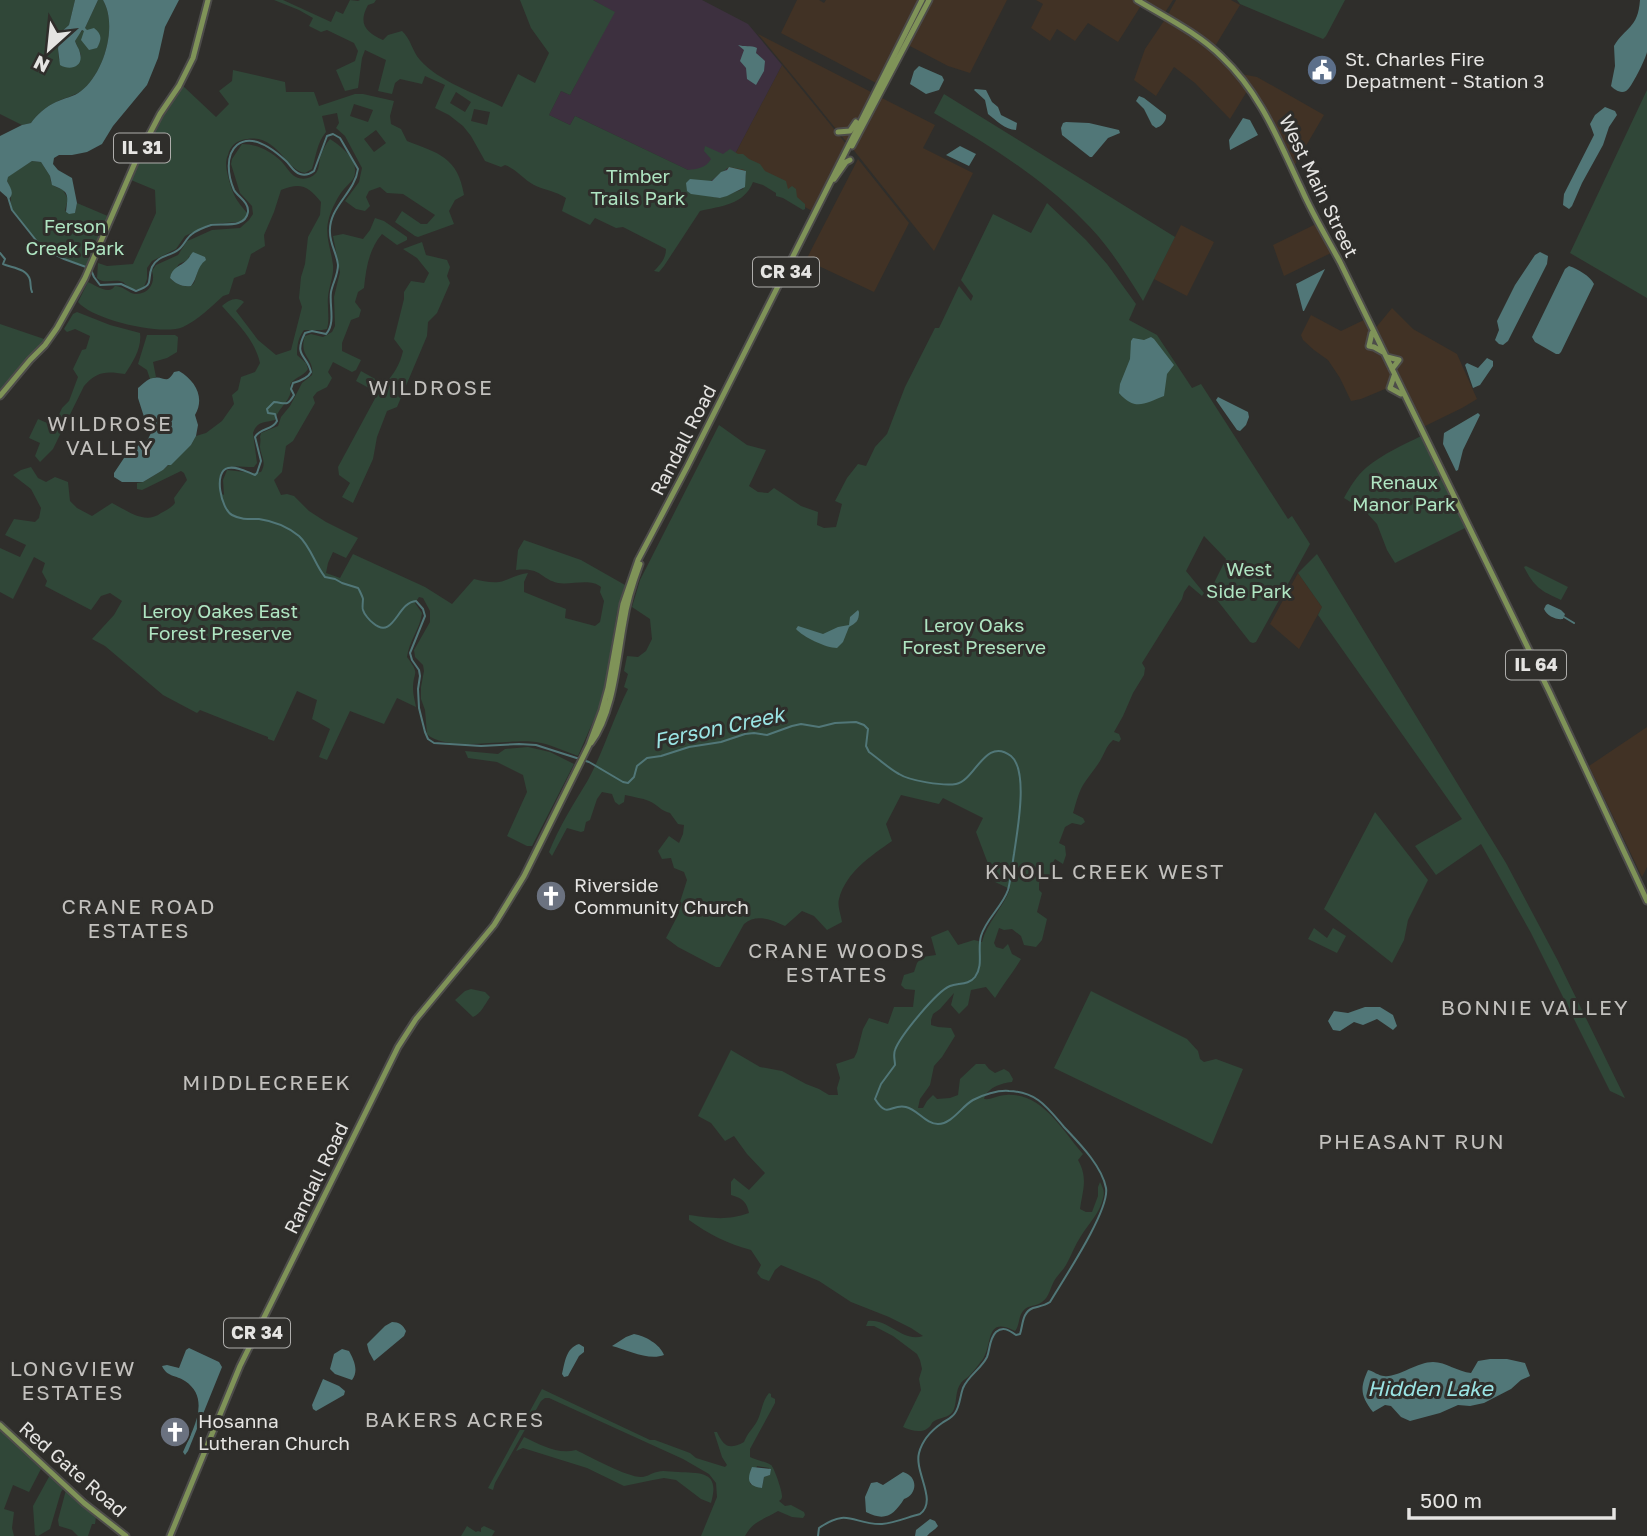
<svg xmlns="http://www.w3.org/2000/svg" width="1647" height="1536" viewBox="0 0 1647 1536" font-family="'Golos Text',sans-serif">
<rect width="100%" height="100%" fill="#2f2e2b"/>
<!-- commercial -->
<path fill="#413225" d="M797,0h22l5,3 2,-3h94l-42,84 -97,-51z
M931,0h76l-37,73 -22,-7 -40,-21z
M1036,0h99l7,4 -24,38 -30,-19 -13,18 -18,-12 -7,12 -19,-13 12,-24z
M1140,0h33l-9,14z
M1176,0h55l9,5 -26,43 -47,-32z
M1166,18l34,22 16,12 33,36 -19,31 -35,-36 -21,-16 -18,29 -22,-16 11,-31z
M758,34l115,59 -25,51 -41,-51z
M782,65l65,80 -33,67 -71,-39h-18z
M1241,74l16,3 67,38 -31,53 -31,-64z
M880,97l55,28 -12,23 50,25 -39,78 -82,-103z
M858,159l51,64 -35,69 -68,-32z
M1318,223l15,29 -49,24 -11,-31z
M1181,225l33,17 -27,54 -33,-17z
M1392,308l21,21 44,25 20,45 -15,9 -41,20 -47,-98z
M1311,315l30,16 25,-12 31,65 -36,15 -10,2 -11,-23 -12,-18 -14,-10 -11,-10 -2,-5z
M1298,573l24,34 -23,42 -29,-25z
M1647,727v140l-5,10 -53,-111z"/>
<!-- industrial -->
<path fill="#3d303f" d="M593,0h109l46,24 34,41 -57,108 -10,10 -140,-67 -5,9 -21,-10 12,-24 9,4 44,-83z"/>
<!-- green -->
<path fill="#304738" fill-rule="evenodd" d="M0,0h75l-6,25 -9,8 -2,16 1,11 21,-1 1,-4 -6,-14 1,-4 9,-9 13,-28h5c15,26 1,73 -22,91 -7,5 -17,7 -25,11 -9,4 -20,13 -25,21l-9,2 -22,-11z
M274,0h9l48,22 5,-11 7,3 7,-14 8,1 2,-1h16l-2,3 -6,2c-10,18 -3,27 15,35l5,-5 14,-4c9,8 10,20 18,29 18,21 57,34 82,47l16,-33 17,9 14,-30 -18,-25 -11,-28h73l22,12 -45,83 -9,-4 -12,24 21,10 5,-9 113,54c9,-1 18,-2 23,-11l-7,-8 1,-5 18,8 7,-5 8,5h5l6,5 11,5 5,7 21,10 2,8 4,-3 4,3 1,8 8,7v5l-2,1 -20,-12 -7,-2v-3l-13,-8 -10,-3c-9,23 -32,24 -53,29l-36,55 -5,6 -5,-1c7,-7 12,-13 12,-22l-43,-22 -7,1 -21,-10 -5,7 -28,-14 4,-13c-10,-7 -22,-8 -32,-13 -11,-6 -18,-16 -29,-20l-4,2 -16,-6 -14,-25 -8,-10 -14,-11 -14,-7 10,-23 -20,-9 -3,8 -22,-5 -5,4 -3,11 -14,-3 8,-31 -21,-10 -3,8 -4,30 -13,3 -9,-21 19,-9 3,-10 -4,-8 -27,-13 -6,2 -12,-6 4,-8 -14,-8zM456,92l15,10 -6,10 -15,-9zM474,109l16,3 -3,13 -16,-4zM729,167l16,3 1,5 -3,14 -23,9 -11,-2 2,-15z
M1237,0h108l-19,36 -3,3 -83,-35z
M233,70l52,12 1,10h28l5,14 36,-12h8l31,7 -4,15 1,8 10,5 6,12c31,12 51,16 57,54l-9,5 -6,11 5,13 -36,13 -3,-1 -20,-14 7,-11 19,13h6l8,-9 -32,-21 -16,-1 -7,-6 -11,4 -3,6 4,9 -5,5 -9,-2 -11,-8 14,-19 3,-14 -17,-32 -9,-8 3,-5 -2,-10 -15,3 4,16c-9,11 -10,24 -14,37l-7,4c-20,-2 -28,-43 -63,-33 -7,2 -12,7 -14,15 -3,6 -2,14 0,21 5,19 7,23 20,38l-1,4 -9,4 -28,2 -25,12 -9,13 -24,12 -5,7v11l-3,8 -4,2h-9c-1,-1 -7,-6 -8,-7 -9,-4 -18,3 -26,-4l1,-15 9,3 26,-2 23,-51 -1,-23 -24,-10 23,-52 28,-43 34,32 13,-13 -10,-13 13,-10zM354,104l19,6 -5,12 -18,-6zM376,130l10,13 -12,9 -10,-13z
M1647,90v208l-77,-45z
M944,94l231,143 -32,64c-18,-29 -36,-58 -61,-82 -44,-44 -95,-75 -148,-106z
M330,139c10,6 27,20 25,33 0,8 -6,11 -11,17 -6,7 -12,19 -15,29 -5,17 2,30 4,47 1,11 -4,21 -5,32 -1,11 2,22 -1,32l-5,1h-18c-6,8 -7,15 -7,25l9,8 2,6c-5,8 -14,8 -18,16 5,13 -12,22 -15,35 -11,3 -18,1 -22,13l4,30 -3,4c-25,0 -38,-7 -34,26l4,2 -1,-15 4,-10 27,3 7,-1c6,-10 0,-15 -1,-25 0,-4 1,-7 0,-10l1,-4 17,-7 3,-9 9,-11 12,-23 10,-8c3,-17 -14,-18 -7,-39l6,-2 12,3 9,-5 3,-6 -1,-29 6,-25 -7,-36 10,-2 20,5 7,-9 5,-12 9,3 23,16v3l-10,5 -15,-11c-13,15 -16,34 -18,54l-6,4 -3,10 6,8 -2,7 -8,3 -9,23v8l19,9 -5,10 -4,2 -19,-10 -5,10 4,6 -5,9 -10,5 -4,5 2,6 -22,38 -7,5 -4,26 -8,8 7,15 6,-1 7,2 15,15 17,11 32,16 -12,20 -13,-6 -5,11 -2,10 14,5 13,-24 72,33 27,17 22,-25c8,2 17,4 25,3 10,-2 18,-8 29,-9l-4,9v10l42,17 -1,9 30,8 5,-4 4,-21 -4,-9 1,-5c-10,-9 -29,-2 -43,-4 -18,-4 -16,-16 -42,-13l2,-20 6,-10 57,20 44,25 -8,27 -12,72 -4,19 -23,53c-14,-5 -28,-12 -42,-14 -26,-4 -90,11 -109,-8l-2,-24 -4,-11v-12l3,-16 -1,-6 -8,-8 -1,-7 16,-28v-11l-7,-13 -4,-1 -4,6 7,10c-2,16 -13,28 -15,44 14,19 6,13 6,32 0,6 2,12 3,18l-19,-9 -13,26 -34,-13 -23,49 -8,-3 11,-28 -18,-10 5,-19 -20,-9 -23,50 -6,-2v-2l-68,-27 -3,3 -2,-1 -32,-17 -58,-49 -13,-7 22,-24 8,-14 -12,-8 -9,3 -10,14 -46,-24 2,-5 -5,-9 3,-9 -11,-6 -21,42 -13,-7v-44l20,9 6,-12 -21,-10 9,-16 21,3 4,-4 2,-10 -10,-19 -18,-14 8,-5 10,-3 7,11 8,4 9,-5 13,5 2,19 7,7 15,8 20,-13c16,8 33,22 49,10 6,-3 10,-5 14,-10l-1,-5 13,-18 -3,-7 -3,-2 -39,19 -5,-1v-6l6,-1 20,-12 28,-25 5,-9 10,-3 16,-12 12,-17 -2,-9 6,-5 3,-13 14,-5 5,-9c-5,-23 -23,-40 -38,-57 7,-6 14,-10 22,-4l-8,9 22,29 18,15 15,-5 11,-43 -3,-9 2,-21 4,-13 3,-27 12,-22 1,-13c-13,-16 -20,-20 -40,-12l-7,22 -10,23 1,11 -14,8 -6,20 -11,4 -5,16 -6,2c-12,11 -25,24 -40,31 -21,9 -90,-7 -105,-25l10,-20c5,2 15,9 21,8 8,-2 2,-6 11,-3 5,1 9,6 15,7 14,1 21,-12 17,-23l4,-6 22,-10 9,-14 5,-2 20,-9 28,-2 9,-8 4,-6 -1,-8 -12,-13 -9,-29 1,-5 10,-15c15,0 28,7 39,17 5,5 9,13 15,16 6,3 15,2 20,-4 3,-4 3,-10 4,-15 2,-6 6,-15 10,-19zM189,256l11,8 -6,19 -3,3c-9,1 -15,-2 -21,-8l9,-14 9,-4z
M32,161l9,1 9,14 1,6 3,4 9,4 5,9 -3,11 2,3h8l2,-10 33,14 -21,50c-15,-5 -30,-9 -42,-18 -12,-8 -24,-27 -34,-38 -5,-13 1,-17 -6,-30v-4z
M1047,203l39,37 21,24 29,40 -7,16 28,15 35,53 9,-4 87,135 4,-3 18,28 -54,98 -3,1 -3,-1 -40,-51 16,-32 -22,-23 -18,35 18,22 -2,3 -13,-11 -5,7 -2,7 -40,64 3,5 -1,7 -11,18 -10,23 -9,16 5,2 2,5 -2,3 -6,-2c-8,7 -9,16 -15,24 -4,6 -9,12 -13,18 -6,8 -9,21 -12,31l10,5 2,4 -4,3 -9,-2 -7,4 -6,16 6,3 1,9 -3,9 -8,-5 -4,7 3,5 -5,5h-6l-4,7v7l3,3 -5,19 10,7 -5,21 -6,7 -12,-2 -3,-9 -9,-7 -8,1 -5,-2 -5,15 2,4 7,2 5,-5 4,10 9,5c-8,14 -18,25 -26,39l-9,-11 -15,3 -3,15 -9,9 -8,-9 3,-12 -14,16 -7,5 -2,6v5l7,2 13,1 4,8 -13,21 -8,9 -4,19 -10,14 -2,9h5l4,-7 6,-6 4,4 13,-1 8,-3 2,-16 16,-15h9l4,5 6,4 9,-4 5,3 4,7 -1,3c-11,1 -25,6 -28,17 8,1 14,-4 22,-4 36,-3 56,35 77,59l-5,6c10,18 5,29 2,49l6,3h6l6,-16v-9l2,-5c3,6 5,10 3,16 -3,15 -14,25 -22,38 -6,9 -10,20 -15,29 -3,5 -7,9 -10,13 -6,8 -6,19 -14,24 -6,5 -13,2 -19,9 -5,6 -3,14 -8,20 -30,-15 -22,12 -32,28 -4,5 -9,12 -14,17 -1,1 -8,6 -8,7 -6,8 -4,18 -7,26 -3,8 -11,8 -18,11 -7,4 -2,3 -8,8 -7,6 -18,2 -25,-1l18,-37 -2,-11 3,-10 -2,-9 -3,-6 -24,-18 -19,-10h-8l2,-5c20,-3 35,22 55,15l-12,-8 -22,-11 -38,-15 -32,-21 -38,-16 -6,5 -6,11 -8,-3 -4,-5 4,-8 -10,-15c-23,-6 -43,-16 -62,-30v-5c23,3 37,6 60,-2 -2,-11 -7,-15 -18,-18v-13l3,-4 15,12 16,-17 -18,-19 -13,-18 -9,5 -14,-18 -13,-7 33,-66 29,17 22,4 24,13 13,5 10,6h9l-1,-7 3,-10 -4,-14 18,-6 3,-6 6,-23 6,-11 19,6 6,-17h19l2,-17 -10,-1 -4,-4 3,-10 10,-3 3,-9 5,-6 14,-2 -5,-18 17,-7 10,15 16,-5 8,2c5,-20 21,-34 28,-53l-15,-7 -19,-50 7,-14 -40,-20 -4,6 -38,-9 -15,29 6,17c-21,15 -46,31 -53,58 -2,7 2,16 3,23l-15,8 -13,-14 -12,-5 -17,15c-14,-6 -28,-13 -41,-2l-24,43h-4l-38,-20 -12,-9 13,-25v-8l8,-25 -3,-8 -10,-4 -3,-10 -9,1 -4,-8 11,-15 10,7 4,-9 1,-9 -6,-1 -8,-11c-9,-2 -12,-8 -21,-12 -7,-3 -16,-4 -24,-6l-1,7 -5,3 -4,-3 -3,-8 -10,-2 -5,7 -7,21 -4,2 -2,9 -3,1 -14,-4 -15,28 -3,-4c10,-25 25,-49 39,-72 16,-30 25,-61 40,-91l-4,-2 4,-13 -4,-3 3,-15 11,1 8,-6 6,-12 -2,-20 -18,-12 8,-27 79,-155 28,20 19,5 -17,36 9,6 10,1 6,-5 27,18 17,6 -1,13 7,3 12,-1 6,-23 -7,-3 12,-23 11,-14 8,2 9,-19 12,-13 18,-47 30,-59h4l20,-42 12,15 2,-5 -12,-16 32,-66 38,19z
M422,242l4,13 21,5 3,7 -3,9 3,7 -13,30 -9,9 -1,14 -30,71 -10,4 -10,26 -4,22 -20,44 -11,-6 8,-14 -11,-8 -1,-8 40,-74 -22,-12 5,-10 23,13c10,-9 16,-20 19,-33l-9,-12 10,-40v-7l7,-11 13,2 5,-10 -12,-15 -14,-9z
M77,312l33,13 30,8c2,15 -7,29 -15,41 -19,-3 -28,-3 -41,12l-31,63 -13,13 -5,-6 5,-13 -11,-5 9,-19 16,7 8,-18 7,-7 9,-24 -5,-8 9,-19 4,-1 4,-13 -15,-7 -8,3 -3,-3 9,-15z
M0,324l47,16 -47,55z
M147,335h28l3,2 -1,15 -10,6 -14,4 3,15 -6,2 -3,-9 -9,-6z
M1421,436l46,91 -72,36 -8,-13 -10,-26 -12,-13 -21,-13c6,-11 13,-23 23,-31 16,-13 36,-22 54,-31z
M1317,554l189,309 52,98 67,137 -15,-7 -79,-158 -50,-89 -45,31 -21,-29 47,-27 -144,-204 4,-8 -24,-34z
M1526,566l42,21 -7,13c-20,-9 -27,-13 -37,-33z
M528,747l22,5 24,12 -42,82h-5l-20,-10 20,-44 -4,-17 -26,-13 -29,-4 -3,-7 33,3 7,-5z
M1375,812l53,68 -20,40 -4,20 -12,23 -68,-54z
M1314,928l13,10 6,-10 13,8 -9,17 -29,-14z
M471,989l14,3 5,5c-5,7 -9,17 -17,20l-18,-17 10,-9z
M1091,991l96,48 11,12 2,8 4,3 12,-3 27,10 -31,75 -158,-76z
M542,1389l108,51h5l35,13 6,5 29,9 2,-2 -5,-8 -8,-25h3c7,15 12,18 27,10 4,-9 5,-9 10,-16 8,-10 7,-24 15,-33l2,1v3l4,2v4l-25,46v8c5,3 17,5 21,8 3,2 12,28 11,32 0,2 -2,3 -3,4l6,5 6,-1 13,7 1,3 -2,3 -11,-1 -14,-6c-15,9 -25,10 -33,25h-44l16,-39 -1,-14 -7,-9 -26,-15 -134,-61h-4l-4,3 -46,82 -2,7 -5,-2zM757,1466l12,2 1,7 -6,2 -2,11 -12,-4z
M0,1428l42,39 -13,25 -16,-7 -9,24 10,3 -2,16 2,8h-14z
M524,1437c17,8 34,18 52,13 14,7 53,28 66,27 5,0 9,-4 15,-5 6,-2 14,0 21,0 25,1 42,0 33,31l-10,-4 -25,-19 -12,-2 -11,2 -29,6 -37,-18 -64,-20 -7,3z
M50,1475l14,13 -3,4 -11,37 -12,7 -3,-1 -2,-29z
M66,1490l30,27 -1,7h-3l-4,12h-10l-6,-6 -13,-4 -1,-6z
M467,1526l9,6 2,-1 3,1v-4l3,-2 11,5 -3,5h-31z"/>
<!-- water -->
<path fill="#517778" d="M75,0h23l-13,28 2,2 7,-2c8,6 8,11 3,20l-8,2 -8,-10 3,-9 -2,-1 -7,11c1,4 4,7 5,12 4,14 -10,18 -20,12l-2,-16 2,-16 9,-8z
M103,0h76l-14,27 -7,31 -11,27 -34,41 -11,18 -15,8 -15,3h-13l-5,3 -1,6 5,6 14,8 5,25 -2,10 -6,1 -3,-2c2,-18 4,-20 -14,-27l-2,-9 -9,-14 -9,-1 -24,16 -1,4c3,6 8,12 2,18l-9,-8v-55l22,-11 9,-2c5,-8 16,-17 25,-21 8,-4 18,-5 25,-11 23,-18 37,-65 22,-91z
M1640,0h7c0,13 0,41 0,52 -1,6 -16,37 -21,39 -6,3 -12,-2 -15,-5l4,-20 -1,-20c11,-19 24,-17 26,-46z
M738,45c6,2 13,0 19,3l-1,5 9,8 -1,10 -8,14 -9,-6 -1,-11 -6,-7 4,-11z
M919,66l23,10 2,4 -5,10 -13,4 -16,-10 4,-13z
M975,89l11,1 6,12 6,5 3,8 16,8 -1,7c-11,0 -20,-10 -28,-16l-3,-14 -11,-10z
M1139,96l5,2 22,17c1,6 -5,12 -10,13l-4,-3 -8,-16 -8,-8z
M1605,107l10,4 2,4 -8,12 -6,18 -21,38 -10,23 -3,3 -6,-4 1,-11 30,-59 -4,-11 5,-9z
M1243,118l7,2 8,15 -28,15 -1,-10z
M1066,122l23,1 30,7 1,3 -12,5 -16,19h-2l-28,-22 -1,-7 2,-5z
M960,146l16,8 -7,12 -23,-11z
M729,167l17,4 -1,16 -18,9 -7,2 -29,-4 -4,-3 -1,-8 4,-4 22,2 9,-9 6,-2z
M193,252l12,5 1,3c-10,7 -8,18 -15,26 -9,1 -15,-2 -21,-8 2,-11 10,-11 17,-18 2,-2 4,-6 6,-8z
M1540,252l8,4 -1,8 -39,77 -5,4 -4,-1 -4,-4 4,-10 -2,-9 18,-36 20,-30z
M1569,266c9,3 21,10 25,18l-33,68 -2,2h-3l-21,-12 -3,-5 33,-68z
M1325,269l-21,42h-1l-7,-27z
M1151,337l3,2 20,26 -7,9 -3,22c-20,8 -29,15 -45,-3l1,-9 10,-25 1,-18 2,-3 11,2z
M1487,358l6,3v5l-13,19 -7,3 -8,-23 2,-2 11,5z
M179,371c17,10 26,27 16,44l3,10 -2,11 -5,9 -20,20h-3l-5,5 -20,12h-21l-8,-5v-4l10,-15 15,-13 8,-4 6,-12 -1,-4 -7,-5 -7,-22v-10c4,-3 9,-9 15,-10 11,-3 13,8 21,-6z
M1218,397l30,15 1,5 -3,8 -6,6 -3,-1 -21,-30z
M1478,413l2,2 -17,35 -5,20 -2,1 -13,-27 1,-11z
M1548,604l13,6 4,4 -2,5c-7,1 -16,-3 -19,-10l2,-4z
M858,610l1,2c0,9 -3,11 -10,15l-6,15 -6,6c-11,0 -34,-11 -41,-19l2,-3 25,8 15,-7 11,-2 1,-8z
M1365,1007h15l13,8 4,11 -4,4 -16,-11 -14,6 -9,-3 -14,9 -7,-1 -5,-9 6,-10 14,2z
M392,1322c7,0 11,3 14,9l-2,5 -30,25 -5,-9 -2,-8 18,-18z
M634,1334c11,2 26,10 30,21 -15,6 -37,-5 -52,-9l14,-9z
M579,1344l5,3v5l-5,4 -11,20 -4,1 -2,-3c3,-12 4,-26 17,-30z
M189,1348l30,14 3,5 -34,84 -3,4 -2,-3c9,-21 29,-53 2,-71 -9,-6 -18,-4 -23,-15l5,-1 12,3 7,-18z
M342,1349l7,2c5,9 10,20 3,29l-17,-6 -5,-5 4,-15z
M1490,1359h17l18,4 5,13 -9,4 -10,9 -27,14 -14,3 -12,-1 -18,8 -30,8 -9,-4 -10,-11 -6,-1 -12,7c-13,-17 -13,-24 -5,-42 5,1 11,6 16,6 13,2 33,-14 49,-14 13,0 25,10 38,11l7,-12z
M323,1379l16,7 6,5 -1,4 -28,16 -3,-2 -1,-4z
M752,1467l19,2 -1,6 -6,2 -2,11c-15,-2 -15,-9 -10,-21z
M903,1472c15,4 15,22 1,27 -10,16 -19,23 -38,13l-1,-15 6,-14 6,-1 6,3z
M930,1519l5,2 3,5c-3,4 -8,6 -11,10h-12l1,-6z"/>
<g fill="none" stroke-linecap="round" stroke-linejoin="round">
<!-- stream -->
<path stroke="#517778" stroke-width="2" d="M8,197l4,13 27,34 9,7 16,8 22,8
M0,253l5,6 -2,5c9,4 24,4 27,16 1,4 0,8 2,12
M91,270l3,7 6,8 21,-1 15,7c20,-7 10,-10 16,-24 5,-11 18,-11 26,-17 6,-4 8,-12 14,-16 5,-4 13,-7 19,-9 12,-2 34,4 37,-13 1,-10 -10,-15 -14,-22 -6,-14 -9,-35 3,-45 15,-12 37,5 48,15 5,4 8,12 15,14 6,2 10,0 14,-3l13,-35 6,-2 7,4 18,31c-3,24 -30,38 -28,64 0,11 7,21 8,32 0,10 -5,17 -7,27 -2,13 5,31 -5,42l-14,-3 -7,2c-12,24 2,21 6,39 -3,6 -11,9 -18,11l-2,6 3,6c-7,12 -8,8 -20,7l-7,7 1,4 7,1 2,7c-5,10 -16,6 -22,16l6,24 -4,12 -2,2c-8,-3 -18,-9 -27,-7 -15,3 -7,41 4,47 9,5 18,4 27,4 14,2 29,8 40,17 12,11 16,29 26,41l10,2 7,4 16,5c1,1 5,10 5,11 0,1 -1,10 0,11 1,4 7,11 10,13 21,18 24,-21 43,-22l7,8 2,7 -15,37 2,7 7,10 1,6 -2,13 1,19 6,24 3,7 6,4 47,3 38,-2 17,1 53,17 34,20 5,1 6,-6 3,-11 10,-8 14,-2 28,-9 32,-5 24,-8 9,-1 13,2 25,-9 9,-2 18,3 16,-4 21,-1 8,3 4,4 -2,17 3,6c10,7 19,16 30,22 11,7 44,12 57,10 19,-3 29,-48 55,-28 18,15 6,76 3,98 -2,12 -3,25 -6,36 -6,17 -22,29 -27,46 -4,14 3,29 -6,41 -6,8 -17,6 -25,9 -13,5 -50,50 -55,64 -2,5 0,10 0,15l-14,19 -6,15c13,21 16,4 31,8 12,3 20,17 32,17 14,0 24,-18 35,-24 9,-5 25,-10 36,-9 28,1 38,16 55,36 15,16 38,39 42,61 4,22 -43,92 -56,114 -6,4 -10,4 -17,6 -11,4 -10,17 -13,26l-4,1c-7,-5 -13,-9 -20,-3 -7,7 -6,18 -9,25 -6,12 -19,19 -24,31 -3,8 -3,18 -8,25 -3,5 -9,7 -13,10 -10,7 -20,18 -23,30 -5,19 19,48 1,61 -12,3 -25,9 -38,10 -29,1 -33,-17 -63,4l-1,8
M1564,617l10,6"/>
<!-- major casing -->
<g stroke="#4d4c4a" stroke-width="9">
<path id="major" d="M1137,0c28,17 61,33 85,57 40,38 57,85 80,133 11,25 25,48 38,72l209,429 98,210
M838,132l12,-1 6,-9
M852,146l77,-146
M834,179l12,-17 4,-2
M1372,333l-3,13 5,1 9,5
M1387,357l12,3 -7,9
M1394,376l-4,12 11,6
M0,396l30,-36 15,-15 12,-17 28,-50 52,-120 23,-44 19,-28 14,-28 15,-58
M591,743c23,-30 26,-84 33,-121 3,-20 9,-39 16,-58
M0,1425l84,78 42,33
M170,1536l70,-170 158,-319 18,-28 78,-94 30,-49 65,-131 13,-35 6,-22 15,-84 15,-44 49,-93 235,-467"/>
</g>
<!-- major -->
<use href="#major" stroke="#7f9358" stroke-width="5"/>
</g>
<!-- icons -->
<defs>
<g id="civic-disc" transform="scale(1.575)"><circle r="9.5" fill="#5c6f8a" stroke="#2f2e2b"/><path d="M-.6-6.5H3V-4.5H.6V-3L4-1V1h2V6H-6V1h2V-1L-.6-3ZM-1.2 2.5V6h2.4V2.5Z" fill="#fff"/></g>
<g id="church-disc" transform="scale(1.575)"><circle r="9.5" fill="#6b7280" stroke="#2f2e2b"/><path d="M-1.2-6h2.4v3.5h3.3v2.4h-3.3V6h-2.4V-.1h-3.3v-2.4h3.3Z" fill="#fff"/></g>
</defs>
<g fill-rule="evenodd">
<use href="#civic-disc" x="1322" y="70"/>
<use href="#church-disc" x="551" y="896"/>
<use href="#church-disc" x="175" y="1432"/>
</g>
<g text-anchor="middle" stroke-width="6" stroke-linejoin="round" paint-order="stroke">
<!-- shield labels -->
<g fill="#2f2e2b" stroke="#aeadab" stroke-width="2">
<rect x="114" y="133.5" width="56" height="29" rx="5"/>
<rect x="753" y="257.5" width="66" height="29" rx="5"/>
<rect x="1506" y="650.5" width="60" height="29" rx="5"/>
<rect x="224" y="1318.5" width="66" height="29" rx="5"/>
</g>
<g font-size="18" font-weight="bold" fill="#e5e4e2">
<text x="142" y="154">IL 31</text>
<text x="786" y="278">CR 34</text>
<text x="1536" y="671">IL 64</text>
<text x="257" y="1339">CR 34</text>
</g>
<!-- poi labels -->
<g font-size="19" fill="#e5e4e2" stroke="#2f2e2b" text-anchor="start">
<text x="1345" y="66">St. Charles Fire<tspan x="1345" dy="22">Depatment - Station 3</tspan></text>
<text x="574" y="892">Riverside<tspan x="574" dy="22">Community Church</tspan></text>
<text x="198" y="1428">Hosanna<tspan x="198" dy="22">Lutheran Church</tspan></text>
</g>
<!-- park labels -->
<g font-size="19" fill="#afe5c2" stroke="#2f2e2b">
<text x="638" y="183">Timber<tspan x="638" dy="22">Trails Park</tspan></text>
<text x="75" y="233">Ferson<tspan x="75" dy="22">Creek Park</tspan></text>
<text x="1404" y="489">Renaux<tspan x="1404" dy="22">Manor Park</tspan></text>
<text x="1249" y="576">West<tspan x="1249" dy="22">Side Park</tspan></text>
<text x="220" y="618">Leroy Oakes East<tspan x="220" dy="22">Forest Preserve</tspan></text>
<text x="974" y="632">Leroy Oaks<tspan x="974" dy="22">Forest Preserve</tspan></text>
</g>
<!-- street labels -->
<g font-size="19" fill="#e5e4e2" stroke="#2f2e2b">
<text transform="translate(1319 186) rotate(64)" y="7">West Main Street</text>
<text transform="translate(683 440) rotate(-63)" y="7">Randall Road</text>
<text transform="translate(316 1178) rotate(-64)" y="7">Randall Road</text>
<text transform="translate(73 1469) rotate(41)" y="7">Red Gate Road</text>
</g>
<!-- neighbourhood labels -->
<g font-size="21" letter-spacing="2" fill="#c2c0bd" stroke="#2f2e2b">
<text x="431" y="395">WILDROSE</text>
<text x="110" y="431">WILDROSE<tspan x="110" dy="24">VALLEY</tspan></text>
<text x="1105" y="879">KNOLL CREEK WEST</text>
<text x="139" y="914">CRANE ROAD<tspan x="139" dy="24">ESTATES</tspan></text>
<text x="837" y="958">CRANE WOODS<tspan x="837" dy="24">ESTATES</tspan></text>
<text x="1535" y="1015">BONNIE VALLEY</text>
<text x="267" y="1090">MIDDLECREEK</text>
<text x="1412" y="1149">PHEASANT RUN</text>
<text x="73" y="1376">LONGVIEW<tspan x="73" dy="24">ESTATES</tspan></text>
<text x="455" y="1427">BAKERS ACRES</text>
</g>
<!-- water labels -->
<g font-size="21" font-style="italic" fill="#9ae4e4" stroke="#2f2e2b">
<text transform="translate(719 728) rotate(-12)" y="7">Ferson Creek</text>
<text x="1430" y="1396">Hidden Lake</text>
</g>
</g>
<!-- north arrow -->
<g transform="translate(49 49) rotate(207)" stroke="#2f2e2b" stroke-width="5" paint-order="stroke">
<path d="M0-5L12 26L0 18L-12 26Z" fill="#e5e4e2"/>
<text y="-10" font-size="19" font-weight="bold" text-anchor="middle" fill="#e5e4e2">N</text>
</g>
<!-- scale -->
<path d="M1409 1508v10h205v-10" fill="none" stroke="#e5e4e2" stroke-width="3.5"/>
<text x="1420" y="1508" font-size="21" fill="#e5e4e2" stroke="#2f2e2b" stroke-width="5" paint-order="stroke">500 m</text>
</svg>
